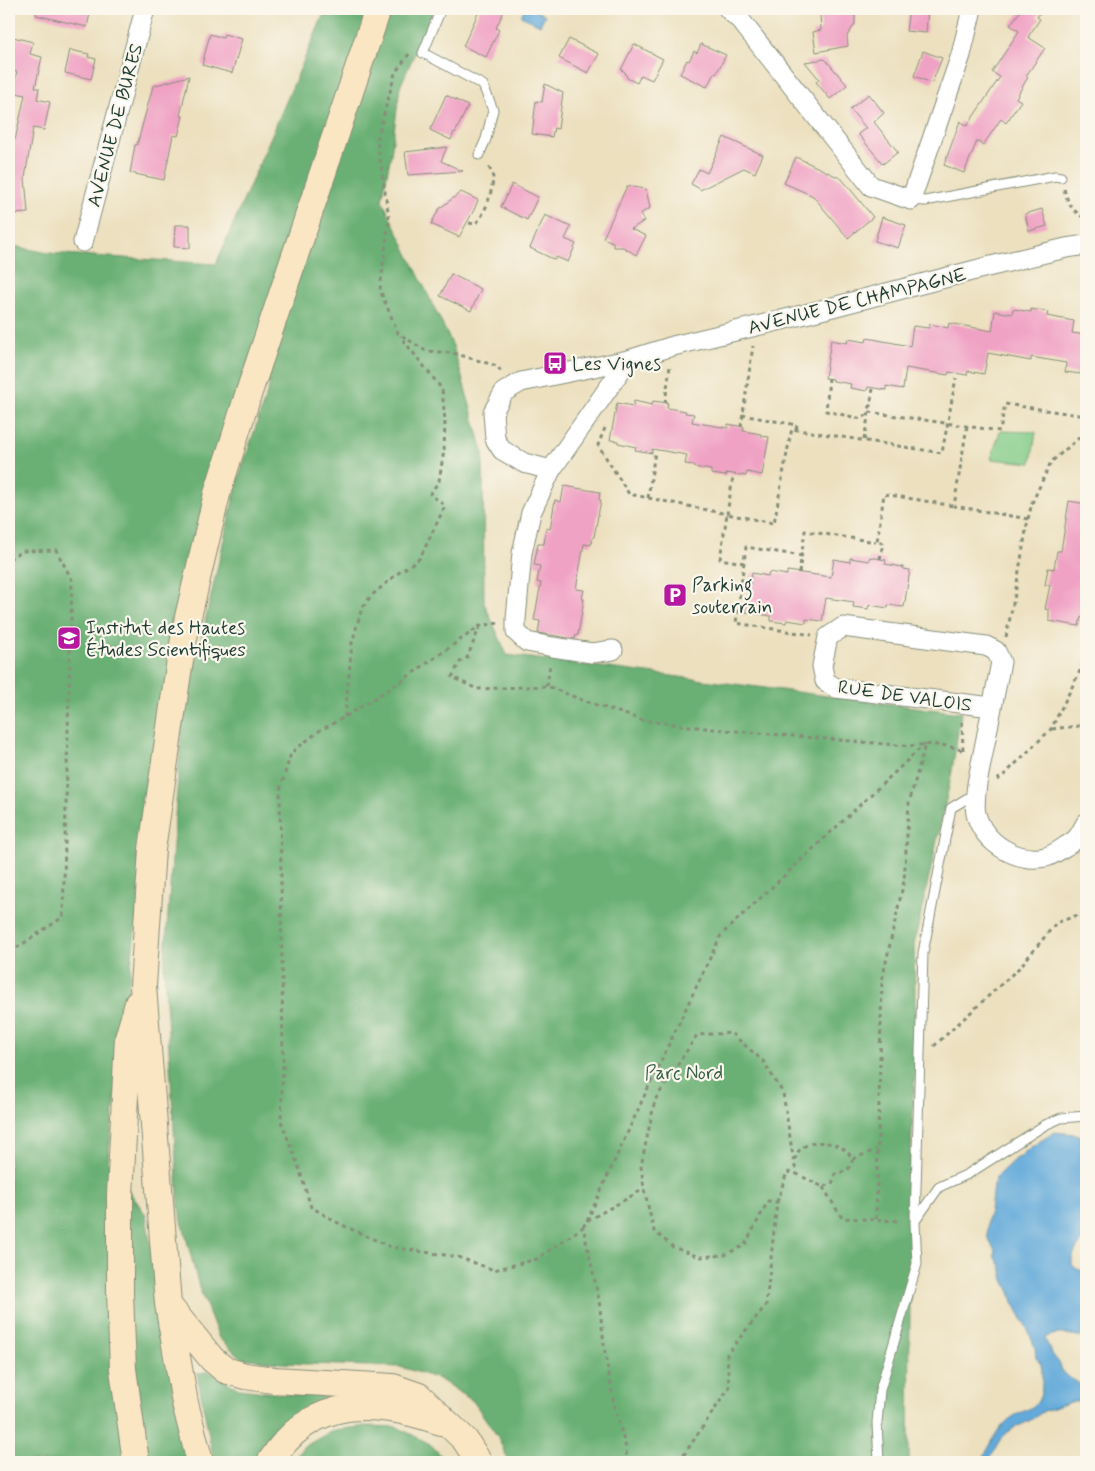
<svg xmlns="http://www.w3.org/2000/svg" width="1095" height="1471" viewBox="0 0 1095 1471" font-family="Mynerve,sans-serif">
<rect width="100%" height="100%" fill="#fbf7ec"/>
<filter id="ink" filterUnits="userSpaceOnUse"><feTurbulence type="fractalNoise" baseFrequency=".02" numOctaves="2"/><feDisplacementMap in="SourceGraphic" scale="10" xChannelSelector="R" yChannelSelector="G"/><feConvolveMatrix kernelMatrix="1 2 1 2 8 2 1 2 1" color-interpolation-filters="sRGB"/></filter>
<filter id="wash" filterUnits="userSpaceOnUse"><feTurbulence type="fractalNoise" baseFrequency=".0096" numOctaves="4" result="noise"/><feDisplacementMap in="SourceGraphic" scale="20" xChannelSelector="R" yChannelSelector="G"/><feGaussianBlur stdDeviation="1.12" result="paint"/><feColorMatrix in="noise" values="0 0 0 0 0 0 0 0 0 0 0 0 0 0 0 0 0 1.4 0 .05"/><feComposite in="paint" operator="in"/></filter>
<g filter="url(#wash)">
<rect width="100%" height="100%" fill="#ece0bf"/>
<!-- green -->
<path fill="#83cc88" stroke="#51845e" d="M1000,431l36,1 -5,31 -40,-4z"/>
<!-- forest -->
<path fill="#6ab074" stroke="#447654" d="M326,9h108l-34,78 -9,67 -9,46 71,146 30,105 1,152 23,52 454,58 -10,64 -37,168 2,104 -5,101 -2,312h-400l-11,-25 -25,-36 -34,-22 -38,-12 -121,-4 -39,-5 -22,-20 -20,-51 -20,-77 -15,-241 18,-248 55,-238 34,-102 -46,50 -80,416 -37,314 38,54 27,173 15,74h-179v-1217l39,8 168,11z
M208,1371l31,18 62,7 16,-2 12,6 -20,7 -27,24 -26,31h-42l-17,-88z
M366,1426l31,1 33,17 18,18h-156l11,-15 31,-17z"/>
<!-- water -->
<path fill="#64aada" stroke="#427487" d="M524,9h8l13,6 -5,10 -19,-9z
M1054,1132l22,2 10,4v99c-7,8 -15,16 -14,28l5,4 9,3v66c-14,-3 -26,-7 -40,-1l-1,3 6,10 1,4 8,10 2,7 8,7 16,9v14h-12l-30,10 -15,10 -15,7 -10,7 -12,20 -7,7h-5c9,-12 14,-28 25,-39 18,-18 38,-8 37,-43 0,-9 1,-15 -6,-22l-1,-10 -8,-20 -14,-26 -3,-10 -6,-12 -3,-14 -7,-11 1,-5 -7,-11 -1,-19 3,-9 3,-26 4,-9 19,-18h3c9,-11 23,-17 35,-26z"/>
<g id="blocks">
<!-- building -->
<path fill="#f0a2c4" d="M36,9h55l-4,18 -51,-12z
M480,9h25l-9,19 3,2 -13,27 -23,-11z
M824,9h31v15l-8,12 1,10 -32,6 -3,-20 8,-2 -1,-16h4z
M909,9h19l-2,24 -20,-2z
M1022,9h21l-6,8 3,2 -12,18 17,11 -19,28 2,1 -12,21 5,3 -15,22 -5,-4 -18,26 -6,-4 -13,32 -20,-8 16,-44 7,5 33,-49 -8,-5 27,-41 -9,-6z
M210,34l13,4 1,-4 18,5 -10,34 -30,-8z
M9,36l24,6 -3,12 12,3 -7,31h4l-2,11 13,3 -6,28 -11,-2 -8,50 3,35 -16,1 -1,-9 -2,1v-67l6,1 10,-45 -13,-3 5,-20 -8,-2z
M569,39l30,15 -11,19 -29,-15z
M634,44l29,15 -11,21 -11,-5 -4,8 -10,-5 -2,-6 -4,-2z
M701,44l25,11 -10,19 -2,-1 -7,14 -27,-13 7,-14 2,1 5,-10 3,2z
M70,50l19,4 -1,3 8,2 -5,20 -26,-6z
M923,51l19,7 -10,25 -18,-7z
M825,59l22,26 -17,14 -14,-17 3,-3 -14,-17z
M189,76l-9,40h3l-5,20 -5,-1 -9,45 -34,-7 5,-28h2l16,-59z
M545,84l18,9 -5,36 -4,-1 -2,9 -20,-3 4,-33 6,1z
M869,94l15,19 -10,9 24,30 -15,12 -25,-30 8,-6 -16,-19z
M446,95l22,11 -13,27 -1,-1 -3,8 -21,-10z
M724,137l39,18 -8,18 -11,-5 -44,22v-1l-9,-5 8,-15 8,4z
M447,147l-6,14 22,10 -55,4 -3,-23z
M796,157l46,22 31,38 -25,21 -35,-42 -29,-13z
M512,184l26,13 -11,23 -26,-13z
M627,186l19,3 4,19 -10,6 4,7 -13,8 15,7 -10,19 -13,-8h-10v-5l-10,-4z
M461,192l17,8 -4,10 -15,27 -28,-13 8,-15z
M1042,209l5,17 -18,5 -4,-17z
M545,215l26,12 -6,12 11,5 -8,18 -12,-5 -1,3 -25,-12z
M882,217l24,8 -8,23 -23,-7z
M175,225h15v23l-16,-1z
M451,274l30,15 -10,22 -31,-15z
M1013,309l18,3v-3l17,3 -1,4 27,5 -2,12 14,2v25l-3,-1 -2,15 -16,-2 1,-9 -35,-6v4l-43,-8 -4,21 -16,-3 -1,4 -18,-3 -1,3 -42,-7 -3,21 -17,-3v4l-18,-3 -1,4 -17,-3 1,-4 -18,-3v-2l-8,-1 6,-38 16,3 1,-4 18,3 1,-4 43,8 3,-20 16,2 1,-4 18,4 1,-5 43,8 3,-20 17,3z
M634,401l18,4 1,-4 15,2 -1,5 19,3 -1,2 9,1 -2,8 36,6v-4l16,3 -1,4 18,3v2l8,1 -7,38 -15,-3 -1,4 -19,-3 -1,3 -15,-2v-4l-17,-3v-2l-9,-1 2,-9 -35,-6v4l-17,-3 1,-3 -18,-4v-2l-8,-1 7,-37 16,3z
M564,486l36,6 -1,8h2l-7,37h-1l-2,8 -7,-1 -8,45 8,1 -2,9h2l-6,36h-2l-1,4 -37,-6 2,-12 -6,-1 7,-37 -4,-1 3,-16 -6,-1 4,-21h6l2,-16 4,1 5,-29 6,2z
M1069,501l17,3v102l-2,12 -3,-1 -2,9 -30,-5v-11l-4,-1 5,-24h-5l3,-17 6,1 3,-18h4z
M870,557l16,3 -1,4 18,3v2l7,1 -6,37 -16,-2v3l-19,-3 -1,4 -15,-2 1,-5 -28,-4 -4,23 -16,-2v4l-19,-3 -1,3 -15,-2v-5l-26,-4 7,-39 16,3 1,-4 18,3v-4l44,6 3,-18 16,3v-4l19,3z"/>
</g>
</g>
<g filter="url(#ink)">
<use href="#blocks" fill-opacity="0" stroke="#868e7a" stroke-width="1"/>
<g fill="none" stroke-linecap="round" stroke-linejoin="round">
<!-- service casing -->
<g stroke="#868e7a" stroke-width="11">
<path id="service" d="M441,9l-18,44 60,32 10,25 -7,29 -7,16
M911,200l14,1 130,-25 6,1
M915,1221l24,-34 29,-13 77,-49 16,-7 25,-2
M879,1462l-2,-39 3,-33 37,-126 -2,-42 8,-269 28,-145 25,-15"/>
</g>
<!-- minor casing -->
<g stroke="#868e7a" stroke-width="21">
<path id="minor" d="M728,9l13,12 130,165 40,14 50,-145 11,-46
M83,242l62,-233
M551,470l-27,-7 -22,-13 -7,-11 -2,-27 11,-20 17,-10 107,-22
M613,650l-21,3 -39,-6 -26,-5 -11,-10v-13l6,-66 9,-40 20,-43 77,-110 45,-14 121,-29 189,-49 83,-20 20,-3
M992,707l-156,-19 -11,-7 -3,-15 6,-29 15,-10 143,19 10,5 5,11 -24,122c-1,9 -3,21 -1,30 8,29 40,49 70,43 7,-2 14,-7 20,-11 3,-2 7,-4 10,-7 4,-4 7,-11 10,-16"/>
</g>
<!-- secondary casing -->
<g stroke="#868e7a" stroke-width="28">
<path id="secondary" d="M169,1306l43,53 13,11 20,6 29,4 119,7 26,9 46,44 14,22
M136,1462l-13,-93 -3,-76v-98l8,-157 10,-35
M200,1462l-15,-59 -17,-99 -19,-243 -6,-75 9,-137 27,-183 9,-49 29,-123 31,-99 130,-386
M270,1462c42,-67 105,-63 171,-40"/>
</g>
<!-- path -->
<path stroke="#868e7a" stroke-width="3" stroke-dasharray="4 4" stroke-linecap="butt" d="M409,54l-14,19 -18,67 12,78 -9,72 18,43 28,18 27,2 44,13 5,7
M1064,189c4,15 8,22 22,30
M469,223l6,1c10,-8 17,-32 18,-45 0,-5 -3,-10 -6,-15
M829,378l-3,33 36,8 7,-7 131,19 5,-27 81,12
M665,403l5,-37
M742,415l55,10 -1,5
M967,426l-13,80 74,13
M741,427l12,-81
M605,428l-7,17 31,49 98,20 6,-37
M864,440l9,-51
M648,498l7,-46
M802,556l-56,-9 -10,76 76,12
M9,559l13,-8 34,-1 16,30 -9,337 -54,36
M880,559l3,-16 -6,-1 7,-48 70,12
M744,563l-24,-4 7,-45 47,9 16,-86 2,-8 150,24 14,-75
M799,573l6,-42 71,11
M498,623l-18,3 -77,54 -58,37 -26,14 -28,22 -11,37 3,272 -2,59 17,44 13,42 29,17 51,23 67,10 36,13 43,-11 46,-32 16,73 6,53 9,52 12,43 1,14
M480,626l-13,32 -7,4 -8,15 25,12 70,-3 35,14 60,20 71,9 195,17c19,-2 37,-3 55,5
M1006,637l9,-43 13,-75 4,-16 19,-41 35,-30
M547,686l3,-22
M345,717l7,-74 10,-35 9,-12 26,-22 23,-16 25,-52 -15,-12 9,-13 5,-31 1,-29 -3,-32 -42,-53
M962,722l1,29
M1052,729l34,-4
M997,780l7,-5 47,-46 28,-56 7,-19
M934,1046l86,-79 36,-44 30,-11
M853,1159l24,-10
M823,1187l19,31 60,3
M777,1202l10,-30 10,2
M876,1219l6,-239 22,-99 5,-78 16,-58
M587,1221l60,-131 74,-155 204,-191
M583,1227l4,-6 57,-32
M679,1462l50,-74 -2,-34 39,-49 11,-103 -9,-1 -23,44 -20,10 -26,2 -26,-10 -19,-16 -10,-42 -3,-23 14,-66 42,-65 34,-2 32,28 20,32 11,70 3,11 26,13 9,-3 3,-10 13,-4 5,-11c-3,-4 -6,-8 -11,-11 -12,-7 -34,-9 -44,4 -2,3 -3,8 -4,11"/>
<!-- service -->
<use href="#service" stroke="#fff" stroke-width="9"/>
<!-- minor -->
<use href="#minor" stroke="#fff" stroke-width="19"/>
<!-- secondary -->
<use href="#secondary" stroke="#fbe6c3" stroke-width="26"/>
</g>
</g>
<!-- icons -->
<defs>
<g id="bus-square" transform="scale(1.25)"><rect x="-9" y="-9" width="18" height="18" rx="4" fill="#b5179e" stroke="#fbf7ec"/><path d="M-5-6H5V4H4V6H2V4H-2V6H-4V4H-5ZM-3.5-4V0h7V-4ZM-3.5 1.2v1.5H-2V1.2ZM2 1.2v1.5H3.5V1.2Z" fill="#fff"/></g>
<g id="parking-square" transform="scale(1.25)"><rect x="-9" y="-9" width="18" height="18" rx="4" fill="#b5179e" stroke="#fbf7ec"/><path d="M-3.5-5.5H1a3.5 3.5 0 0 1 0 7H-1V5.5H-3.5ZM-1-3.4V-.6H.8a1.4 1.4 0 0 0 0-2.8Z" fill="#fff"/></g>
<g id="university-square" transform="scale(1.25)"><rect x="-9" y="-9" width="18" height="18" rx="4" fill="#b5179e" stroke="#fbf7ec"/><path d="M0-5L7-2L0 1L-7-2ZM-4 1L0 2.5L4 1V4Q0 6-4 4Z" fill="#fff"/></g>
</defs>
<g fill-rule="evenodd">
<use href="#bus-square" x="555" y="363"/>
<use href="#parking-square" x="675" y="595"/>
<use href="#university-square" x="69" y="638"/>
</g>
<g text-anchor="middle" stroke-width="4.5" stroke-linejoin="round" paint-order="stroke">
<!-- street labels -->
<g font-size="19" fill="#1f3d34" stroke="#fbf7ec">
<text transform="translate(114 125) rotate(-75)" y="7">AVENUE DE BURES</text>
<text transform="translate(857 300) rotate(-14)" y="7">AVENUE DE CHAMPAGNE</text>
<text transform="translate(905 695) rotate(8)" y="7">RUE DE VALOIS</text>
</g>
<!-- poi labels -->
<g font-size="19" fill="#1f3d34" stroke="#fbf7ec" text-anchor="start">
<text x="572" y="370">Les Vignes</text>
<text x="692" y="591">Parking<tspan x="692" dy="22">souterrain</tspan></text>
<text x="86" y="634">Institut des Hautes<tspan x="86" dy="22">Études Scientifiques</tspan></text>
</g>
<!-- park labels -->
<g font-size="19" fill="#386149" stroke="#fbf7ec">
<text x="684" y="1079">Parc Nord</text>
</g>
</g>
<!-- margin -->
<rect width="1095" height="1471" fill="none" stroke="#fbf7ec" stroke-width="30"/>
</svg>
